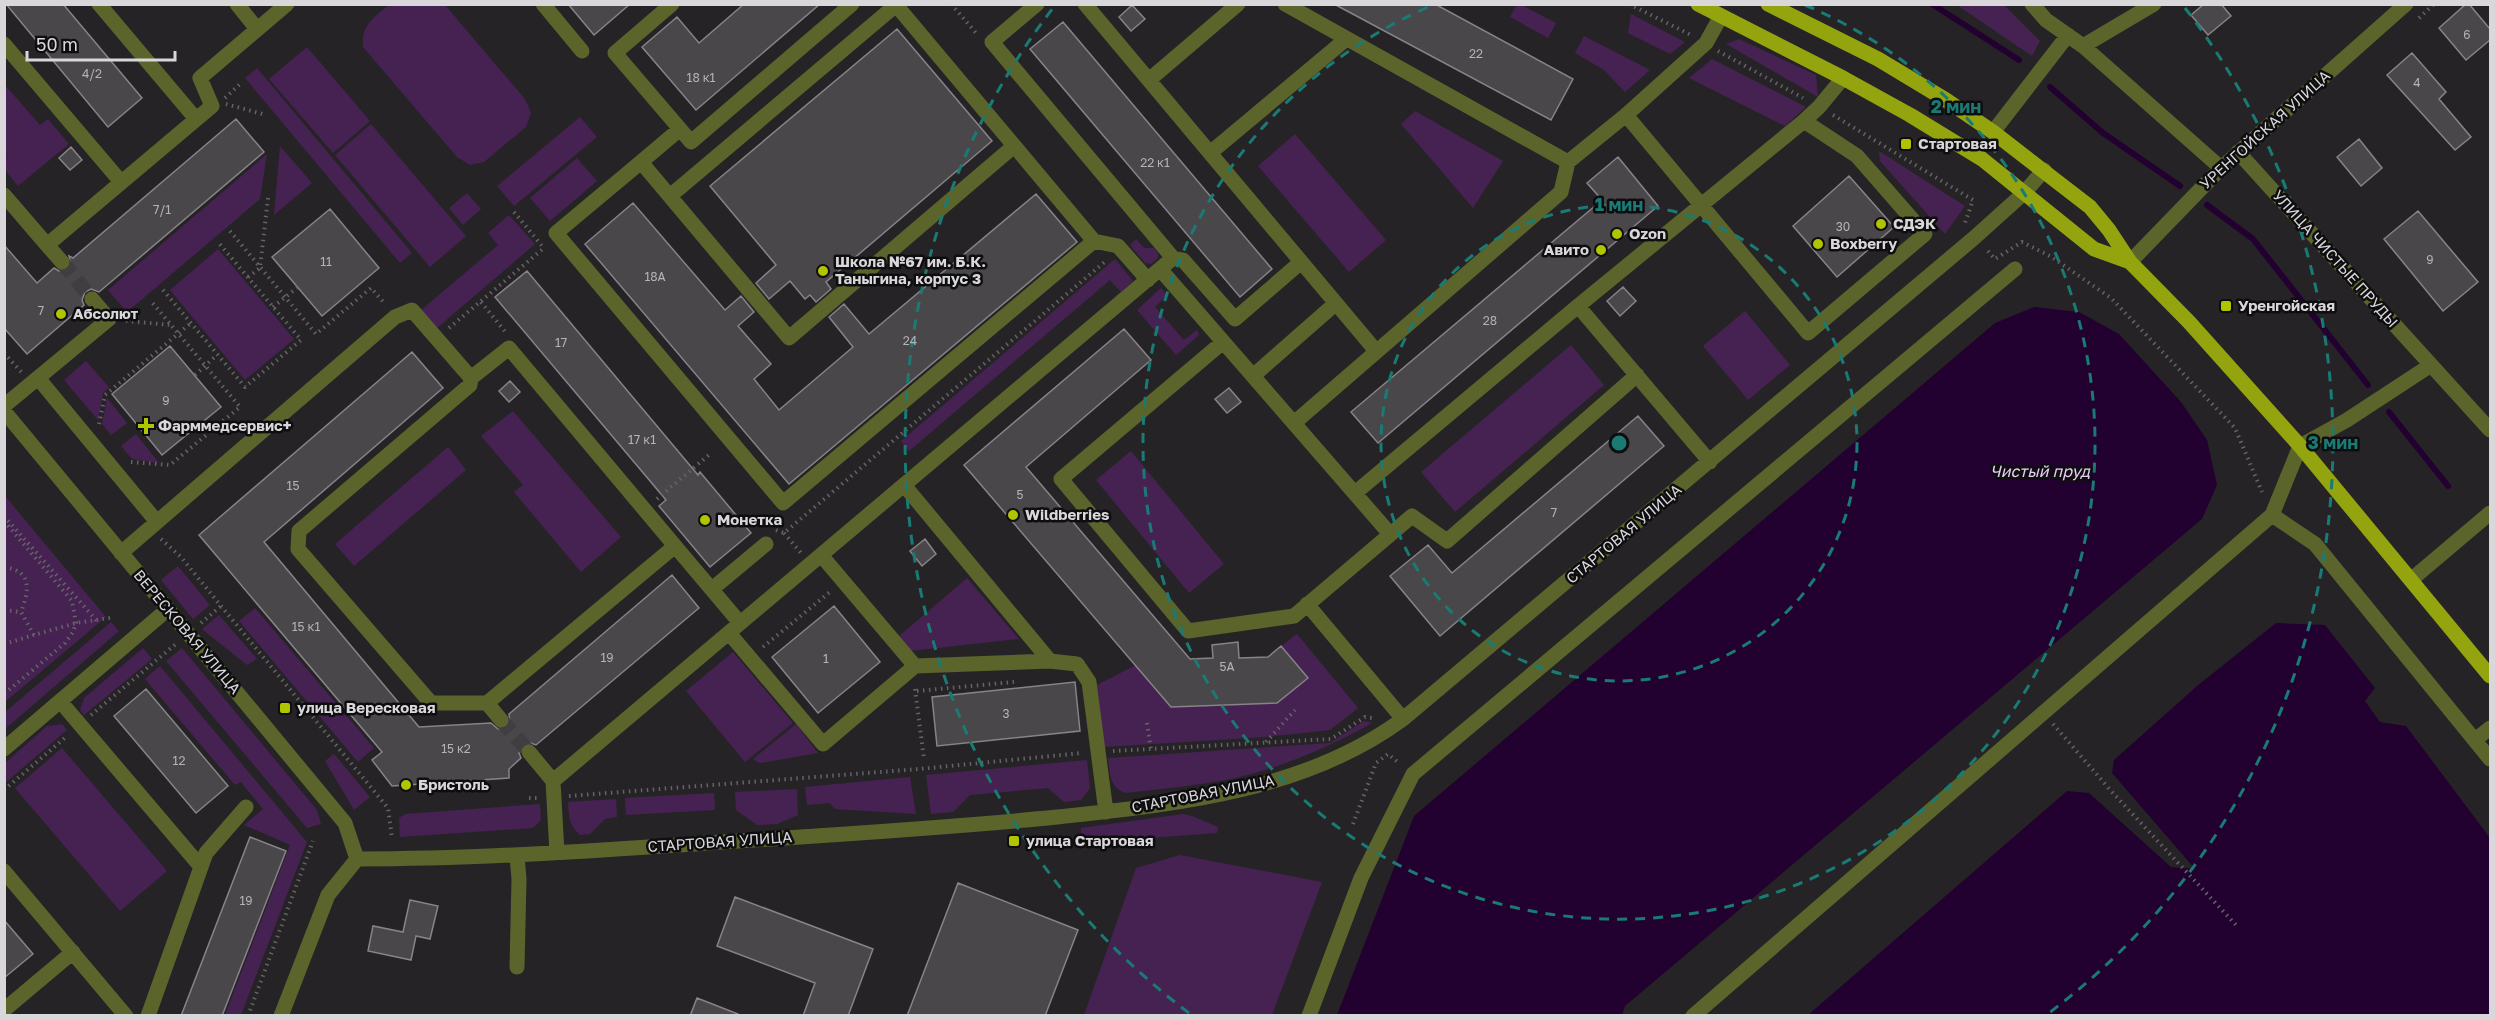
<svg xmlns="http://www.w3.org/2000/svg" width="2495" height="1020" viewBox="0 0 2495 1020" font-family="'Golos Text',sans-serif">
<rect width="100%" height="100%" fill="#262327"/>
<!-- green -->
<path fill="#462253" d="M1517,4l4,1 35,18 -8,15 -38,-21z
M389,5h56l80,94 6,14 -5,14 -42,35 -14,3 -13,-8 -94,-110c-2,-22 11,-30 26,-42z
M1957,5h47l36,36 -8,15z
M1631,14l54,28 -15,12 -42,-21z
M1584,36l66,34 -25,22 -21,-22 -29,-17z
M1739,39l77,36 2,22 -92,-53z
M307,47l63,74 -37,32 -64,-74z
M1712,59l94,48 -21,19 -96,-48z
M257,68l155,185 -12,10 -155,-185z
M4,84l36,41 8,-6 21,25 -51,42 -13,-16v-11l2,-2 -3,-4z
M1415,111l88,50 -30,47 -72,-84z
M580,117l17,20 -83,69 -17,-20z
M371,124l95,112 -36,31 -95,-112z
M1295,134l91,106 -37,32 -91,-106z
M280,146l32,37 -38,32z
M1879,151l86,55 -20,28 -65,-73z
M267,154l-7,45 -133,113 -19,-22z
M577,158l20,23 -47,40 -20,-23z
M467,193l14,16 -18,16 -14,-17z
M509,215l26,29 -98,84 -16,-18 77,-65 -10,-12z
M1136,239l8,9h10l4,5v5l-7,6 -6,-1 -15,-18z
M218,249l76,90 -49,41 -75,-90z
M1115,259l18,22 -12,11 -11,-12 -201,171 -8,-10z
M1161,288l6,7 -12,12 29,33 13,-10 2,5 -23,20 -39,-45z
M1745,311l45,54 -42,35 -45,-54z
M1571,345l33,40 -149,127 -34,-40z
M86,361l23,26 -6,6 -5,27 -34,-40z
M107,398l20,25 -16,12 -9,-11z
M513,411l108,126 -40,35 -67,-80 9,-7 -42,-49z
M136,434l23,29 -27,-4 -11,-13z
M448,447l18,23 -112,96 -19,-22z
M1131,451l93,113 -35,29 -93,-113z
M5,496l101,121 -101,85z
M178,566l32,39 -17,14 -32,-39z
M967,578l52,61 -109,12 -12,-14z
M255,608l119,140 -16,14 -119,-141z
M219,615l38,44 -10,6 -45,-36z
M111,622l8,9 -114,98v-17z
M1297,634l61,74 -28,22 -65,7 -161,10 -7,-62 39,-20 36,42 105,-4 31,-25 -27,-32z
M143,648l9,11 -68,56 -4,-5 4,-12z
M182,648l135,162 4,14 -14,4 -141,-167z
M733,652l60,71 -48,39 -59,-71z
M160,666l147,176 -66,173h-16l65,-170 -46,-20 19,-16 -22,-27 -6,3 -90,-106z
M1364,721l8,2c-46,26 -94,46 -146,57 -33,6 -67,9 -101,13 -16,-7 -15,-19 -17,-35l222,-15z
M62,724l5,6 -62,53v-20l42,-37z
M796,724l22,29 -58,10 -7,-4z
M62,748l105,123 -47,40 -105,-123z
M334,754l36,43 -16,13 -29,-49z
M1087,760l3,28 -9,12 -17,2 -16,-14 -78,7 -17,17 -22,2 -5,-39z
M910,777l6,37 -81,-5 -5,-6 -23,2 -2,-18z
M797,789l1,26 -21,9 -20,1 -21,-15 -1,-18z
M714,793l1,17 -89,5 -1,-17z
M616,799l1,18 -12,2 -15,15 -10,1c-11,-10 -11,-18 -12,-33z
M540,804l1,16 -8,8 -133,9 -1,-19 6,-4z
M1183,814l9,2 26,11 -1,6 -137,10 1,-15z
M1180,855l142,27 -50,133h-188l52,-147z"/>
<!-- water -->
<path fill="#22002f" d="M2034,307l45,5 40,22 62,68 26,38 10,45 -15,34 -577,487 -3,9h-285l77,-199 581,-493z
M2276,623l49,2 50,63 -10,13 15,21 26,4 84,112v177h-682l259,-224 22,2 82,74 24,2 -83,-96 2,-13 83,-74z"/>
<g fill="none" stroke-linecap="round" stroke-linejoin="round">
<!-- stream -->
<path stroke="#22002f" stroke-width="6" d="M1932,4l87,56
M2050,87l53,46 77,53
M2207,205l46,34 115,146
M2389,412l59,74"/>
</g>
<!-- building -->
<path fill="#4a474b" stroke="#878388" stroke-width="1.5" d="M6,4h57l79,94 -34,29z
M568,4h62l-36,31z
M744,4h76l-124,106 -54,-63 35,-30 22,26z
M1334,4h101l138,75 -22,41z
M2204,4h17l10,12 -23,19 -17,-20z
M2466,4h3l21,25v11l-24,20 -27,-32z
M1132,5l13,14 -14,12 -12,-14z
M1063,22l209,247 -32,28 -210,-248z
M897,29l95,112 -166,141 5,7 -15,13 -6,-7 -5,4 -15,-18 -21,18 -13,-16 20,-18 -66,-79z
M2412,53l34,39 -7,7 32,38 -16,13 -68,-75z
M236,119l28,33 -165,140 -8,-3 -6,3 -3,8 2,5 -57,49 -23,-26v-83l33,38 17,-15 5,3 9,-1 3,-5 -2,-9 4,2z
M2359,139l23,29 -21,18 -24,-29z
M71,147l11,13 -12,10 -11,-12z
M1618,157l40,49 -280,237 -27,-31 251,-212 -15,-17z
M1849,176l45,51 -57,50 -44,-51z
M1036,194l41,48 -288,242 -204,-240 48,-41 92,107 16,-14 13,16 -16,14 33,38 -17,15 25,31 74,-63 -24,-30 15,-13 25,30z
M330,209l49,59 -57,48 -50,-59z
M2418,211l60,71 -35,29 -59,-72z
M527,271l171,204 2,-3 51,61 -41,34 -51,-61 7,-6 -171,-203z
M1623,287l13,14 -16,15 -13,-15z
M1124,329l27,31 -125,107 164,192 23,-1 -1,-13 26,-3 1,16 29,-1 13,-11 27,32 -31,25 -106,4 -207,-242z
M170,346l51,61 -59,48 -50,-61z
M412,352l31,36 -179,154 155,185 72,-4 7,6 9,-1 3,-5 -1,-9 163,-139 27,33 -163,137 -8,-3 -6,3 -3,8 2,5 -12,11v9l-117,8 -20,-26 10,-8 -183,-217z
M510,381l10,11 -11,10 -10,-11z
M1229,388l12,14 -14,11 -12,-14z
M1638,416l26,30 -224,190 -50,-60 38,-31 24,28z
M925,539l11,15 -14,12 -12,-15z
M834,606l46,56 -62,51 -46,-56z
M1075,682l5,49 -143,15 -5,-49z
M146,689l82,97 -32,27 -82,-97z
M250,837l36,14 -64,165h-41z
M958,883l120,47 -33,86h-138z
M735,897l138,52 -25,67h-45l12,-33 -98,-37z
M410,900l28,6 -8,33 -14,-3 -5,24 -43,-9 5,-25 30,6z
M4,920l29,34 -29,24z
M697,998l41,16v2h-48z"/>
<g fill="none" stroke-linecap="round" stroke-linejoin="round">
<!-- minor-tunnel -->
<path stroke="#413e42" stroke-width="15" stroke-dasharray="15 8" stroke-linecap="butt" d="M62,262l30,37
M501,720l28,32"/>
<!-- path -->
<path stroke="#666367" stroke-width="4" stroke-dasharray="1.5 4.5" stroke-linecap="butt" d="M951,4l26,30
M1629,4l62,31
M2419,18l15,-14
M1718,51l85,47
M225,98l15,-14
M226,104l40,11
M1833,115l140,85 -8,23
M514,212l28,34
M230,231l86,103 55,-46 14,16
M1988,251l7,8 27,-17 28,14 61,42 124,130 27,64
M248,277l12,-9 8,-70
M163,290l82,97 56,-47 -83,-98
M481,302l26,32
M273,307l25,-20
M126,321l45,4
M449,328l95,-80
M4,353l18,20
M195,375l22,-20
M99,424l6,-29 86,-72
M131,462l39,3 70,-58 -89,-106
M657,499l53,-45
M4,516l93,105
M4,521l68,80 4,22 -3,9 -8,11 -61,51
M776,530l8,3 323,-273
M784,533l17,20
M161,539l20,18 40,49 167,202 4,30
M4,567c29,4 25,24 17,45
M4,610l17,2 13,23 42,-12 34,-5
M201,623l20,-17
M4,644l30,-9
M763,647l68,-56
M915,689l9,70
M917,691l97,-9
M91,715l86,-72
M1147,723l4,27
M2053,724l59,68 124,133
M1266,742l29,-32
M1113,751l218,-12 34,-22 7,1
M4,790l63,-54
M569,796l350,-27 163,-16
M529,798h9
M1353,824l23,-61 12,-9 12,10
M248,1016l65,-175"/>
<!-- minor -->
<path stroke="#5b652b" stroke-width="15" d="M99,4l97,115
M237,4l20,25
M543,4l39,47
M672,4l-57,49 65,76
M1085,4l291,347
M1285,4l283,158
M2032,4l14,16 37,26 138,122
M4,44l117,138
M2083,46l71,-42
M1149,80l89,-76
M1626,115l182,218 117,-99 -68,-78 -53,-35
M1993,132l75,-97
M2238,152l252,278
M1210,153l135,-113
M641,162l39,-33 11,13 161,-138
M4,195l43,50 165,-139 -12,-28 87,-74
M670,196l226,-191 198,236 -311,262 -227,-270 85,-71 148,176 225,-192
M1094,241l24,5 30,34
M47,245l15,17
M1173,258l10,2 52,59 66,-57
M2130,262l91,-94 185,-164
M1160,269l230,265
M1578,306l132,156
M1223,342l-162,137 127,152 106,-15 118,-100 35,25 190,-166
M1253,376l82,-72
M38,378l119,144
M4,406l105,-87 -17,-20
M4,411l341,412 12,36
M1294,423l267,-231 7,-30 58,-47 80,-72 15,-27
M904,485l146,176 27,3 12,18 17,130
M1355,493l223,-187 226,-185 15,-14 24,-29
M2272,515l43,29 175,215
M675,546l65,77
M121,553l274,-236 17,-7 59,68 -1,7 -171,146 -1,18 133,154h56l188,-157 -166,-198 -38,30
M2412,579l78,-66
M712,589l54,-45
M1307,604l96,115
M729,633l94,111 92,-78 -94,-111
M915,666l135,-5
M60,701l141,166 -53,149
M487,703l14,17
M2475,740l15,-12
M4,749l164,-140
M529,752l24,29 4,72
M553,781l620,-523 -181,-216 45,-38
M357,859c143,0 285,-12 428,-21 91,-6 182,-12 272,-21 119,-13 247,-25 346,-98l571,-481 50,-45 20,-23
M201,867l5,-14 40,-46
M4,871l122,145
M517,967l2,-88 -2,-23
M4,1010l69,-58
M281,1016l47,-121 29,-36
M1309,1016l52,-138 52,-104 602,-505
M1693,1016l579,-501 28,-69 47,-26 84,-55"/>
<!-- major -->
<path stroke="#93a40e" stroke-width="15" d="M1698,4l145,74 67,37 72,44 112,90 36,13
M1768,4l110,55 68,41 47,32 97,75 19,23 21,32 59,60 111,124 190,230"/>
</g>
<!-- distance rings -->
<g fill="none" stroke="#197b73" stroke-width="3" stroke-dasharray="10 8">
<circle cx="1619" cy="443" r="238"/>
<path d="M1805 5A476 476 0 1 1 1433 5"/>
<path d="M1189 1013A714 714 0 0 1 1053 8M2185 8A714 714 0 0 1 2049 1013"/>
</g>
<!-- markers -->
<g fill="#b0c500" stroke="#0e0d0f" stroke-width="2">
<rect x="1900" y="138" width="12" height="12" rx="3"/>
<circle cx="1881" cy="224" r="6"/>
<circle cx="1617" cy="234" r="6"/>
<circle cx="1818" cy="244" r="6"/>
<circle cx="1601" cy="250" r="6"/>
<circle cx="823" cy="271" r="6"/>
<rect x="2220" y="300" width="12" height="12" rx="3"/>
<circle cx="61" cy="314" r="6"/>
<path d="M143 417h6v6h6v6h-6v6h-6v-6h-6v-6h6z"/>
<circle cx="1013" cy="515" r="6"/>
<circle cx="705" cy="520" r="6"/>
<rect x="279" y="702" width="12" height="12" rx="3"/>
<circle cx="406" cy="785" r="6"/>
<rect x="1008" y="835" width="12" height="12" rx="3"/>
</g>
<g text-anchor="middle" stroke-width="5" stroke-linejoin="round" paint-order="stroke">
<!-- number labels -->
<g font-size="12" fill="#b5b3b6">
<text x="2467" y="39">6</text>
<text x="1476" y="58">22</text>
<text x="92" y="78">4/2</text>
<text x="701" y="82">18 к1</text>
<text x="2417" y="87">4</text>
<text x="1155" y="167">22 к1</text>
<text x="162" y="214">7/1</text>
<text x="1843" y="231">30</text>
<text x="2430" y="264">9</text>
<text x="326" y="266">11</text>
<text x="655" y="281">18А</text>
<text x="41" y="315">7</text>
<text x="1490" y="325">28</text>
<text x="910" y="345">24</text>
<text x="561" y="347">17</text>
<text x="166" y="405">9</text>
<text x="642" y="444">17 к1</text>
<text x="293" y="490">15</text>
<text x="1020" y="499">5</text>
<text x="1554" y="517">7</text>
<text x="306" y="631">15 к1</text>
<text x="607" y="662">19</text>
<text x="826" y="663">1</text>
<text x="1227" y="671">5А</text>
<text x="1006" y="718">3</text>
<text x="456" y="753">15 к2</text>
<text x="179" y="765">12</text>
<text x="246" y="905">19</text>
</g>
<!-- street labels -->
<g font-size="15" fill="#d9d7da" stroke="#0e0d0f">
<text transform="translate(2265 130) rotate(-42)" y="5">УРЕНГОЙСКАЯ УЛИЦА</text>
<text transform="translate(2335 259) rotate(48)" y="5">УЛИЦА ЧИСТЫЕ ПРУДЫ</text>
<text transform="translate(1624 534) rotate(-40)" y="5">СТАРТОВАЯ УЛИЦА</text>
<text transform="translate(187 632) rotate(50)" y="5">ВЕРЕСКОВАЯ УЛИЦА</text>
<text transform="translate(1203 794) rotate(-11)" y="5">СТАРТОВАЯ УЛИЦА</text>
<text transform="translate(720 842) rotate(-4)" y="5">СТАРТОВАЯ УЛИЦА</text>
</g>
<!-- poi labels -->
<g font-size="15" font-weight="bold" fill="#d9d7da" stroke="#0e0d0f" text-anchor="start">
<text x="1918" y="149">Стартовая</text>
<text x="1893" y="229">СДЭК</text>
<text x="1629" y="239">Ozon</text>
<text x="1830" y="249">Boxberry</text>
<text x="1589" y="255" text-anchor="end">Авито</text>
<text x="835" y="267">Школа №67 им. Б.К.<tspan x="835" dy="17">Таныгина, корпус 3</tspan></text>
<text x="2238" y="311">Уренгойская</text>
<text x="73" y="319">Абсолют</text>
<text x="158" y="431">Фарммедсервис+</text>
<text x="1025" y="520">Wildberries</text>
<text x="717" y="525">Монетка</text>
<text x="297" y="713">улица Вересковая</text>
<text x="418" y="790">Бристоль</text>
<text x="1026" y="846">улица Стартовая</text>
</g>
<!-- water labels -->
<g font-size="16" font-style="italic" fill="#e7ccf3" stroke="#0e0d0f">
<text x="2040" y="477">Чистый пруд</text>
</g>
</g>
<circle cx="1619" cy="443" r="9" fill="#197b73" stroke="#0e0d0f" stroke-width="3"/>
<g font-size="18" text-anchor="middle" font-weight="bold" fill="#197b73" stroke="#0e0d0f" stroke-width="5" stroke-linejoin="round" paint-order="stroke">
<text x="1956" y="113">2 мин</text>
<text x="1619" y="211">1 мин</text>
<text x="2333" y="449">3 мин</text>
</g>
<!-- border -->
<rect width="2495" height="1020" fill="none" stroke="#d9d7da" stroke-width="12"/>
<!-- scale -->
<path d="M27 51v9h148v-9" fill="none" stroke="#d9d7da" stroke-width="3"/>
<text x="36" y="51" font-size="18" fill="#d9d7da" stroke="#0e0d0f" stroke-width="4.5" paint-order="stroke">50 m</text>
</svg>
